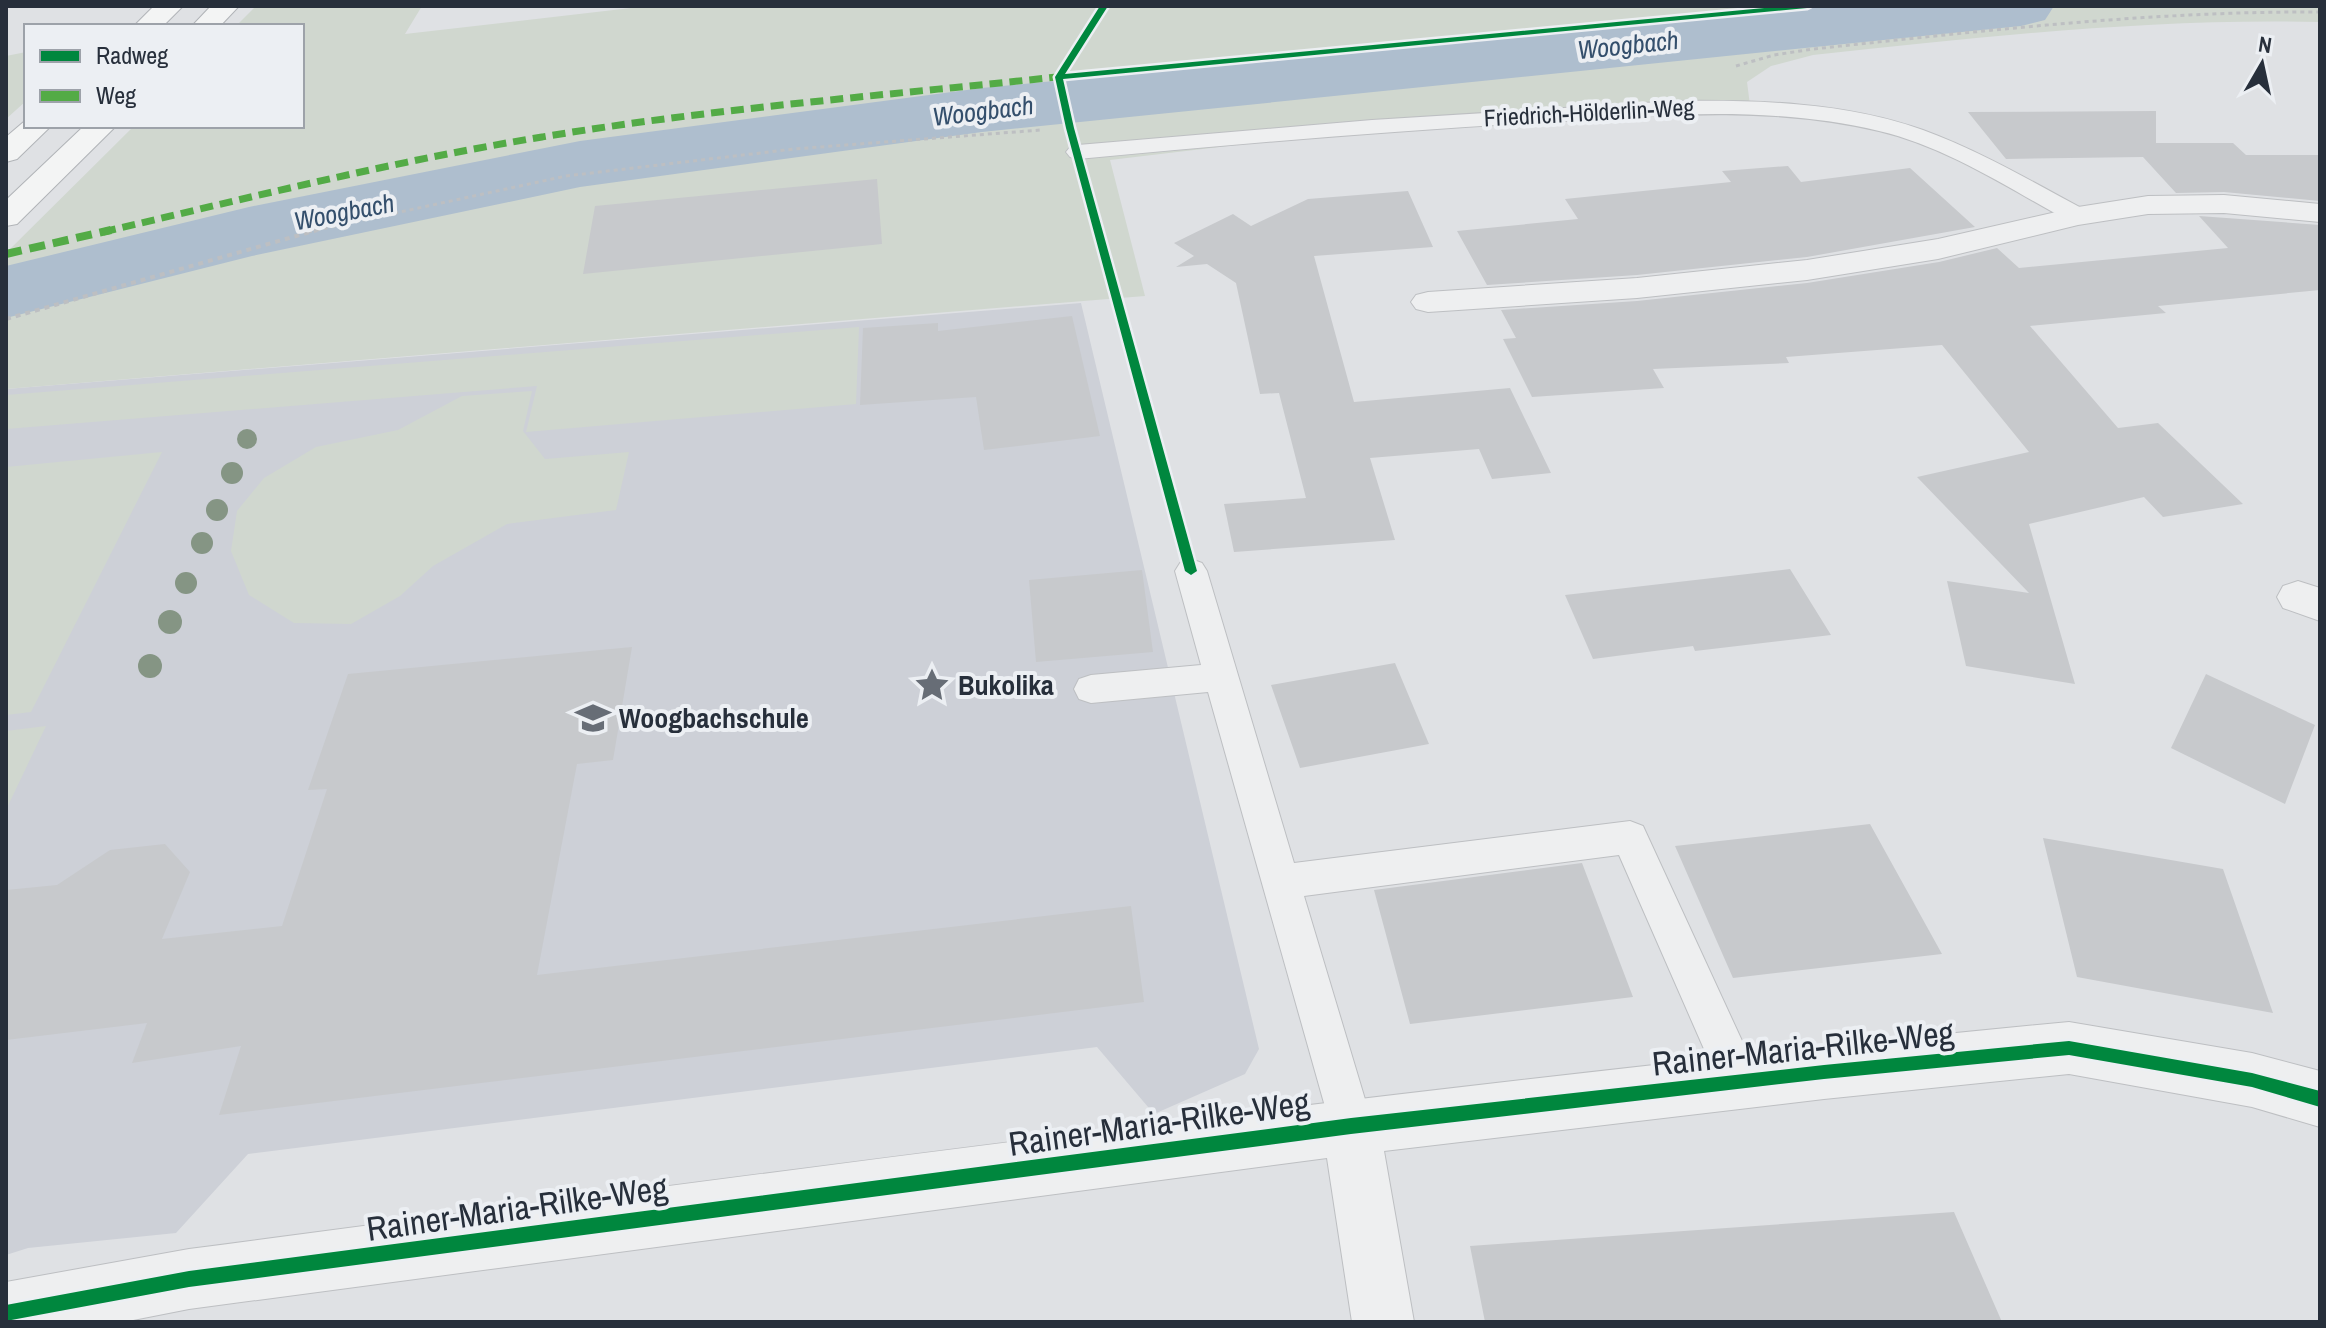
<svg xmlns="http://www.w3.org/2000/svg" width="2326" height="1328" viewBox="0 0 2326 1328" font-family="'Archivo Narrow',sans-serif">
<rect width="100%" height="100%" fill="#dfe1e4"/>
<!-- built -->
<path fill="#cdd0d7" d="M1081,303l178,746 -14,25 -91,40 -57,-67 -849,107 -72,79 -148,15 -22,7v-866z"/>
<!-- green -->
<path fill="#d0d7cf" d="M256,6h166l-17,28 243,-28h1672v16c-170,-4 -338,15 -507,33l-42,11 -24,16 4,31 -134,4 -280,16 -227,27 35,136 -1139,93v-136l128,-127h168v-100h-66z
M26,52v49l-20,18v-63z
M859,327l-3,77 -330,28 11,-46 -531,43v-34z
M532,391l-9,40 22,28 84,-7 -13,58 -109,14 -74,42 -33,30 -49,28 -57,-1 -45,-28 -18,-44 6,-40 27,-33 52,-31 82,-17 64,-34z
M162,452l-131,260 -25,3v-248z
M46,726l-40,84v-79z"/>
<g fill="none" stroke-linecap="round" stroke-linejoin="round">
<!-- stream -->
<path fill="#aebece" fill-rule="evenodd" d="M1188,89l10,2 -15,16h-8l-2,-2z"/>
<!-- river -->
<path fill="#aebece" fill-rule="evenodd" d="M1816,6h238l-9,14 -24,6 -1039,106 -402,55 -328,69 -246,62v-52l243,-59 331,-66 402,-53z"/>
</g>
<!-- building -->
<path fill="#c7c9cc" d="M2156,111v32h77l13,12h74v46l-96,-9 -48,1 -33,-36 -137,2 -38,-47z
M1788,166l13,16 109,-14 65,59 -168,30 -170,18 -150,10 -30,-54 121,-12 -13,-20 166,-17 -9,-11z
M877,179l5,65 -299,30 12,-68z
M1408,191l25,56 -119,9 40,146 156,-14 41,85 -59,6 -13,-30 -109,9 25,82 -161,12 -10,-48 82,-6 -27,-105 -19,1 -24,-111 -29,-19 -31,3 18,-11 -20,-13 59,-29 18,12 57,-27z
M2199,216l121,9v65l-162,16 8,7 -136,13 88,102 40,-5 85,81 -80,13 -19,-20 -115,27 46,160 -109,-18 -19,-85 82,12 -112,-116 112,-25 -87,-107 -156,12 3,6 -136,6 11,19 -132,9 -29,-58 13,-1 -15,-28 136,-9 170,-18 132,-21 58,-14 22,20 209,-20z
M1072,316l28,120 -116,14 -8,-53 -116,8 3,-77 75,-5v8z
M1790,569l41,66 -136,16 -2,-5 -100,13 -28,-64z
M1142,570l11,82 -117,10 -7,-82z
M632,647l-19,113 -36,4 -40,211 594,-69 13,96 -925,113 22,-69 -109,17 15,-40 -141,17v-150l51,-5 53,-35 55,-6 25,28 -28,67 120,-13 45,-137 -19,1 40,-116z
M1395,663l34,81 -129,24 -29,-83z
M2206,674l109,51 -30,79 -114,-56z
M1870,824l72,130 -209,24 -58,-132z
M2043,838l180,31 50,144 -196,-36z
M1582,863l51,134 -223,27 -36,-134z
M1954,1212l48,110h-517l-15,-76z"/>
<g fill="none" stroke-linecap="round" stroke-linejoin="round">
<!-- service casing -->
<g stroke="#bdbfc2" stroke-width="2">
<path id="service" d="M1676,101c83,-1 168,1 247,29 57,21 110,52 164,81l3,5 -3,5h-18c-61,-33 -122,-74 -190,-90 -109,-26 -221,-16 -331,-9 -157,9 -314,22 -470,37l-8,-2 -4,-5 4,-5 8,-2 294,-25z
M1191,559l11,4 5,8 87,292 336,-42 13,5 118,256 -6,15 -15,6 -15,-6 -106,-242 -315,41 69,230 -6,16 -16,6 -16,-6 -127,-450 -117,11 -12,-4 -5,-10 5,-10 12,-4 110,-10 -26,-94 5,-8z"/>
</g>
<!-- minor casing -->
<g stroke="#bdbfc2" stroke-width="2">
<path id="minor" d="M2224,195l96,9v18l-96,-9 -76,1 -70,11 -140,34 -131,21 -170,18 -209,14 -12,-3 -5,-7 5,-7 12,-3 209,-14 170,-18 131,-21 140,-32 70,-11z
M2298,581l22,7v33l-37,-13 -6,-11 6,-11z
M2069,1022l183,31 68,18v56l-68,-20 -183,-33 -245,25 -440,52 30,171h-62l-25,-164 -1138,151 -66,13h-117v-40l183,-33c626,-82 1251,-167 1880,-227z"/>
</g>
<!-- trunk casing -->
<g stroke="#b1b4b8" stroke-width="2">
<path id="trunk" d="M154,6h29l-20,20h-29z
M211,6h28l-19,20h-28z
M26,120v6h25l-34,33 -11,3v-25z
M84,126h32l-99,98 -11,2v-26z"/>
</g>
<!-- path-far1 -->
<path stroke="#bdbfc2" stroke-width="3" stroke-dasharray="4 4" stroke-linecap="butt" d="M1736,66l38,-11 39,-6c169,-18 337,-38 507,-37
M308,232l258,-56 228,-27 247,-19"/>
<!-- path -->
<path stroke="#bdbfc2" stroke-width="4" stroke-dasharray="5 5" stroke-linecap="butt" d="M6,319l311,-89"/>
<!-- service -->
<use href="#service" fill="#eeeff0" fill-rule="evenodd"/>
<!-- minor -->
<use href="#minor" fill="#eeeff0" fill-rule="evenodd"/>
<!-- trunk -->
<use href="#trunk" fill="#f3f4f4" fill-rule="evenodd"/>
<!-- quiet-far1 -->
<path stroke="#53ab46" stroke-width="7" stroke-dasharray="13 7" stroke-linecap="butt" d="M103,232c145,-34 291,-71 439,-95 173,-29 349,-42 524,-61"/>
<!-- quiet -->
<path stroke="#53ab46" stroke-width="8" stroke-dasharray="16 8" stroke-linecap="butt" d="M6,254l105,-24"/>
<!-- cycleway casing -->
<g stroke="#eceff3" stroke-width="5">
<path id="cycleway" d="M1100,6h8l-43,68 720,-68h26l-4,2 -744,71 11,49 123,443 -6,4 -6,-4 -119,-443 -11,-51z
M2069,1041l183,32 68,18v16l-68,-20 -183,-32 -245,24 -473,55 -1162,153 -183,34v-16l183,-34 1162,-153 473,-53z"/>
</g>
<!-- cycleway -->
<use href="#cycleway" fill="#00873e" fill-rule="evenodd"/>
</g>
<!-- trees -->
<g fill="#859584">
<circle cx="247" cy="439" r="10"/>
<circle cx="232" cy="473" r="11"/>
<circle cx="217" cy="510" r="11"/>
<circle cx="202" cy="543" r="11"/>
<circle cx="186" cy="583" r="11"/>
<circle cx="170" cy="622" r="12"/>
<circle cx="150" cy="666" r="12"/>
</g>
<!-- icons -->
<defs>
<g id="sight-bare" transform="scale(2.76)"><path d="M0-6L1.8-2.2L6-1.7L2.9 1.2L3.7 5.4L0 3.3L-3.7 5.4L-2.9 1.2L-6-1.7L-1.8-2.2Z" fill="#676d76" stroke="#eceff3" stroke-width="2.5" paint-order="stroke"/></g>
<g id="school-bare" transform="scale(2.76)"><path d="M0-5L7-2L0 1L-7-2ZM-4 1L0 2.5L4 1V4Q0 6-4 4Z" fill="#676d76" stroke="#eceff3" stroke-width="2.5" paint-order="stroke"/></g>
</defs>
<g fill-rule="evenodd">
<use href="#sight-bare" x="932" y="685"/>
<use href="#school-bare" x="593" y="718"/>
</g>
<g text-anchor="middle" stroke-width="8" stroke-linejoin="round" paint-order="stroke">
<!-- far-street labels -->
<g font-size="24" fill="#272f3b" stroke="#eceff3">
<text transform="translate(1589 113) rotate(-3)" y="8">Friedrich-Hölderlin-Weg</text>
</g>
<!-- far-water labels -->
<g font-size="26" font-style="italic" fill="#344f6c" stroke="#eceff3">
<text transform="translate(1628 45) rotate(-6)" y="9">Woogbach</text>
<text transform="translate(983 111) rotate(-7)" y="9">Woogbach</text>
<text transform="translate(344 212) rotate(-11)" y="9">Woogbach</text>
</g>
<!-- poi labels -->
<g font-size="28" font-weight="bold" fill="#272f3b" stroke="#eceff3" text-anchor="start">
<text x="958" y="695">Bukolika</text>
<text x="619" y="728">Woogbachschule</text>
</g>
<!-- near-street labels -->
<g font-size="34" fill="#272f3b" stroke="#eceff3">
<text transform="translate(1803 1048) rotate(-6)" y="12">Rainer-Maria-Rilke-Weg</text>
<text transform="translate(1159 1123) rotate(-8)" y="12">Rainer-Maria-Rilke-Weg</text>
<text transform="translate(517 1208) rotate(-8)" y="12">Rainer-Maria-Rilke-Weg</text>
</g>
</g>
<!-- border -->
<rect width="2326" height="1328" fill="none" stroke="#272f3b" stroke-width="16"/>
<!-- legend -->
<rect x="24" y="24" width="280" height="104" fill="#eceff3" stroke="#9da2a9" stroke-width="2"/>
<rect x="40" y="50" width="40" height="12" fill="#00873e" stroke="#9da2a9" stroke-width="2"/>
<text x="96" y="64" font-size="24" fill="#272f3b">Radweg</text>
<rect x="40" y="90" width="40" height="12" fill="#53ab46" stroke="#9da2a9" stroke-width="2"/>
<text x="96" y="104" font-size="24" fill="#272f3b">Weg</text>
<!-- north arrow -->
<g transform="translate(2262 64) rotate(9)" stroke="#eceff3" stroke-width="6" paint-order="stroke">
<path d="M0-6L14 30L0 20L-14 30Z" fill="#272f3b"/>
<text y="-12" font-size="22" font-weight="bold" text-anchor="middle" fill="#272f3b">N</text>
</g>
</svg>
